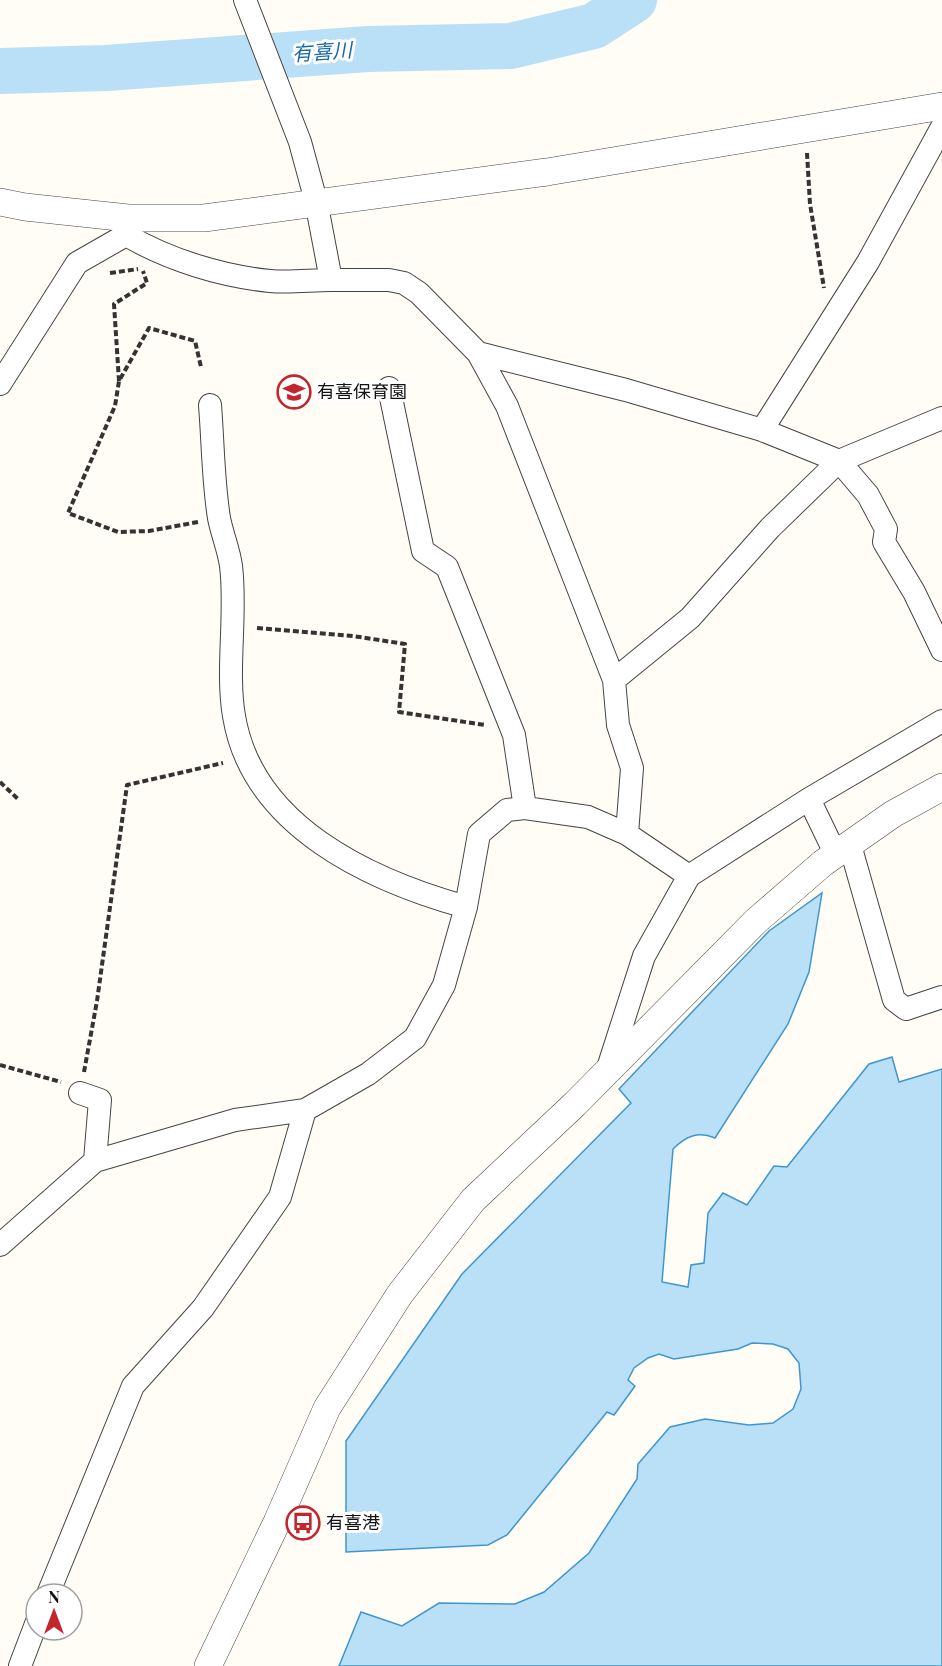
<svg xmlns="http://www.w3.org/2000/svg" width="942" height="1666" viewBox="0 0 942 1666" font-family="'Playfair Display','Noto Sans JP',serif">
<rect width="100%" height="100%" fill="#fffdf5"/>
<!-- water -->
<path fill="#b9e0f7" stroke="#3f96cf" stroke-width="1.5" d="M822,893l-13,79 -21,52 -73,114c-17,-7 -29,-2 -42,11l-11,133 26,5 3,-22 13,-2 4,-50 15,-20 24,12 27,-39 13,1 82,-103 23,-7 7,25 43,-13v597h-603l22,-54 41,14 37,-23 76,1 29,-12 45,-39 48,-74 1,-15 32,-37 35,-8 44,6 24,-2 20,-14 8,-20 -2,-26 -11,-14 -15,-5 -21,-1 -14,6 -64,10 -15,-5 -11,4 -14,10 -6,12 7,6 -21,29 -7,-3 -100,123 -19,10 -142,7v-111l116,-167 169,-171 -12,-14 150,-158z"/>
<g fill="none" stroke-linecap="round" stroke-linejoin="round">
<!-- river -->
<path stroke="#b9e0f7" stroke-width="46" d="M0,71l106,-3 262,-19 143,-3 83,-20 40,-26"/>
<!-- minor casing -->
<g stroke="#444" stroke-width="24">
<path id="minor" d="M245,0l55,142 16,59 15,79h58l15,3 15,10 59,60 29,53 107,274 4,45 14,43 -5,66
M126,235c43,25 95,41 144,46 20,2 41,-1 61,-1
M478,353l148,37 136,40 77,31 29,34 18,34 -2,13 30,50 28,58
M0,384l77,-121 49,-28 2,-17
M389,388l34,163 24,16 67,168 11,73
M210,405c3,37 3,76 9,113 3,16 10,32 12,48 6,47 -5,104 3,150 18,110 135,164 232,191
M762,430l106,-168 74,-135
M614,680l76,-62 80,-90 69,-67 103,-43
M809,799l27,56
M850,845l44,155 12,9 36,-12
M608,1068l36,-112 45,-80 120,-77 133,-78
M80,1093l20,7 -5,61
M0,1245l95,-84 140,-41 70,-10 63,-36 47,-36 29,-53 22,-78 13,-73 28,-24 18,-2 63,9 39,17 62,42
M48,1594l85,-208 70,-78 77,-111 25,-87
M20,1666l16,-42"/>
</g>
<!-- tertiary casing -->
<g stroke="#444" stroke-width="28">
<path id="tertiary" d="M0,202l25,5 103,11h76l343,-46 395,-66
M208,1666l69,-144 50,-114 73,-114 73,-94 102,-96 181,-183 67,-58 70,-49 49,-27"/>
</g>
<!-- path -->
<path stroke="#333" stroke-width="4" stroke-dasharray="6 3" stroke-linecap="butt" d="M807,153l3,51 14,84
M110,273l28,-4
M119,381l-5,-77 33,-21 -4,-12
M198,522l-49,9 -31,1 -50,-19 47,-107 4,-25 30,-53 46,13 6,26
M257,628l96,8 52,8 -6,68 86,13
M0,782l19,18
M0,1065l61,17
M84,1072l13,-71 30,-216 96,-22"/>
<!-- minor -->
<use href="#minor" stroke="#fff" stroke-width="22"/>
<!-- tertiary -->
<use href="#tertiary" stroke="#fff" stroke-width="27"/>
</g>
<!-- icons -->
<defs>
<g id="school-ring" transform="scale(1.725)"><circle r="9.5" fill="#fff" stroke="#c4262e" stroke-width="1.5"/><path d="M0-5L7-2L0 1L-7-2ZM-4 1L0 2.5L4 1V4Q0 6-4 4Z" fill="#c4262e"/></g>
<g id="bus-ring" transform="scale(1.725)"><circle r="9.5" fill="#fff" stroke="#c4262e" stroke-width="1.5"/><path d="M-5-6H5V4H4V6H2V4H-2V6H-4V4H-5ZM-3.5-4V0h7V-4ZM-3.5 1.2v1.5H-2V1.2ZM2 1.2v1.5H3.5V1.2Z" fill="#c4262e"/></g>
</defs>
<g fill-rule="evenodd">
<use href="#school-ring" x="294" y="392"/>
<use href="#bus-ring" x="303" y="1523"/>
</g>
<g text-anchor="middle" stroke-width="6" stroke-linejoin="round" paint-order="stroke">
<!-- poi labels -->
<g font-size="18" fill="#111" stroke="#fff" text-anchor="start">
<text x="317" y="398">有喜保育園</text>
<text x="326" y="1529">有喜港</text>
</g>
<!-- water labels -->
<g font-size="20" font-style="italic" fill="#1768a6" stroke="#fff">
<text transform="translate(322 52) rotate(-4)" y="7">有喜川</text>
</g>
</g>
<!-- north arrow -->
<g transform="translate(54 1612)"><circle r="28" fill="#ffffff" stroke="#a0a0a0" stroke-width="1.5"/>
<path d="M0-4.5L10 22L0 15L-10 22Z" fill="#c4262e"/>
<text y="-9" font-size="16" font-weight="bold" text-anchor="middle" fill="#111111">N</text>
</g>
</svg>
